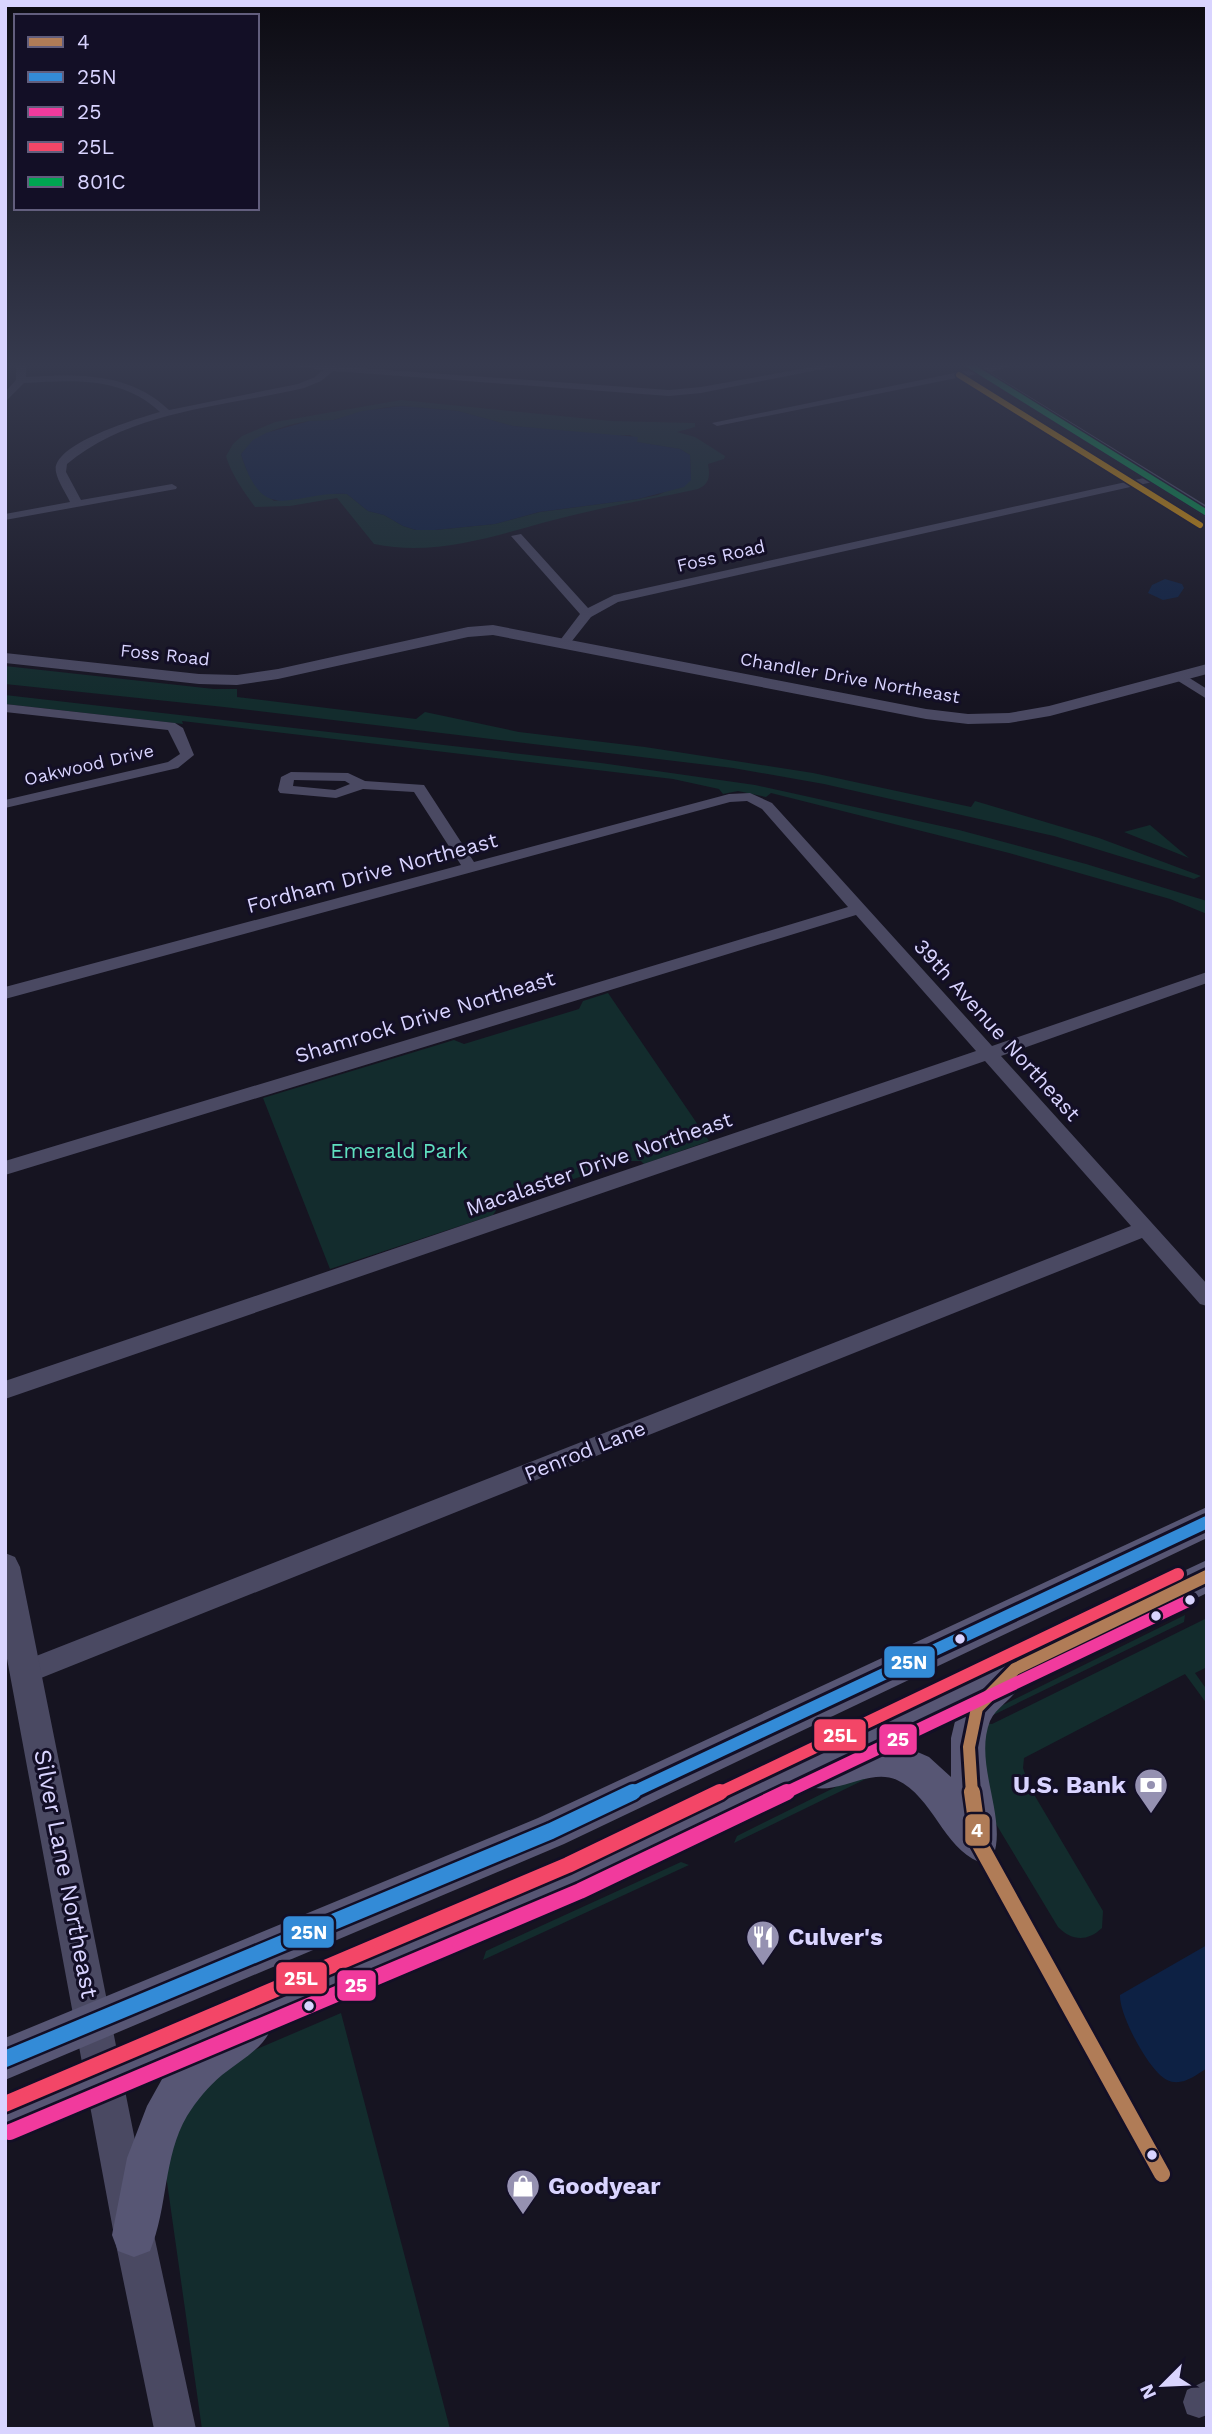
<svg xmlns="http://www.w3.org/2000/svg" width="1212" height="2434" viewBox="0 0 1212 2434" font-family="'Work Sans',sans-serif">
<rect width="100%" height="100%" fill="#161421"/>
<!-- green -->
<path fill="#132c2d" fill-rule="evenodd" d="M401,400l210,21 84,2v4l-18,5 18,5 30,19 -1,3 -16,5c2,11 2,20 -10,25 -40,9 -80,15 -120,25 -67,15 -134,45 -204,30l-37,-46 -47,8 -35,1c-11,-15 -24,-33 -29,-51l7,-12 9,-8 33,-14zM402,406l56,5 55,15 102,10 15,-1 7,4 -1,3 44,7 10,6 1,25 -33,15 -20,4 -98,13 -45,12 -60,6h-19l-13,-4 -19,-11 -16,-4 -21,-17h-29l-44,7c-19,-17 -26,-23 -33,-47 17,-21 42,-29 68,-33 10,-1 19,1 28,-2 22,-6 42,-12 65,-13z
M5,666l209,23h23v8l179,22 9,-7 94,20 126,15 168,26 158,34 4,-6 124,37 102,38 -7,3 -140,-43 -230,-52 -91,-16 -509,-61 -219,-23z
M5,695l596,68 154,22 204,45 127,34 121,37v13l-37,-15 -161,-46 -238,-60 -5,4 -28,-6 -15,3 -4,-5 -46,-10 -491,-58 1,3 -178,-20z
M1150,825l39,33 -65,-26z
M608,993l101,148 -65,23 -3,-3h-13l-127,42 -8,12 -163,54 -67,-171 191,-58 10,4 115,-35 4,-8z
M1185,1615l-1,7 -197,96 14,-12z
M1207,1618v49l-12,6 12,17v14l-22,-30 -161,84 -1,10 6,18 74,125 -1,17c-15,14 -30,13 -44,-1l-74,-123 -2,-81 10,1z
M872,1769l2,6 -140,68 3,-7z
M681,1862l8,3 -206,95 3,-9z
M341,2013l109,416h-248l-38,-268 9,-37 63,-66z"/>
<!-- water -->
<path fill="#0d2144" d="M402,406l56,5 55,15 125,11 -1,5 43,7 10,6 1,25 -7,7 -46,12 -99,13 -44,12 -60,6h-19l-13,-4 -19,-11 -16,-4 -21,-17c-57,-3 -83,34 -106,-40l12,-14 13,-7 43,-12 25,-1 28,-9z
M1165,579l17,5 2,4 -6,9 -15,3 -15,-7 4,-8z
M1207,1945v123c-12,8 -26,19 -40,12 -18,-9 -48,-65 -47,-85z"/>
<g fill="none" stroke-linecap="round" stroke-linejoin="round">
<!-- minor -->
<path fill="#4a4962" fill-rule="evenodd" d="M16,363h10v14c52,-3 103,-5 143,33l129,-26 17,-7 8,-7 -29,-4 -5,-3 380,27 32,-3 133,-24h19l-152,30 -32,3 -336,-25 -12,10 -17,7c-80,19 -172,22 -237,76l-1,8 15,28 91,-16 5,3 -1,2 -171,31v-6l65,-12c-4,-9 -12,-20 -14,-30 -6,-28 83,-54 104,-60 -38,-36 -87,-32 -136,-29l-19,19v-10l11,-12z
M979,368l5,3 -2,2 -265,53 -5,-3z
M1153,476l4,1v4l-539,121 -27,15 -23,29 -4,1 -6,-4 22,-29 -69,-78 10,-2 67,74 26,-13z
M1180,672l27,17v10l-32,-20v-6z
M5,704l170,19 8,5 11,27 -16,13 -173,40v-8l163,-38 12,-8 -12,-24 -163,-18z
M291,772l57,1 17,8 59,4 50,77 255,-68 21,-1 22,10 220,243 215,-74v11l-206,73 206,228v22l-7,-2 -58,-66 -1116,446 -9,-3 -3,-9 3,-9 9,-3 1105,-434 -146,-165 -980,338v-18l971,-330 -120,-136 -851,260v-14l843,-254 -86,-98 -15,-8 -17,1 -725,197v-12l456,-122 -47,-73 -51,-3 -27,9 -56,-5 -2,-3 3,-13zM294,780l51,1 5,3 -15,6 -42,-4z
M1207,2380v35l-8,3 -12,-4 -4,-12 4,-12z"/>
<!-- tertiary -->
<path fill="#4a4962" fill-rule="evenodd" d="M1001,363h22l-44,12 -6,-4z
M493,625l433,84 42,5 41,-1 40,-7 158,-42v10l-157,42 -41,7 -41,1 -42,-5 -433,-84 -25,2 -190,42 -41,6 -38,-1 -194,-21v-10l194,21 38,1 41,-6 190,-42z
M5,1553l10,4 5,10 134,668 42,194h-42l-40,-194 -109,-587z"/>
<!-- secondary -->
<path fill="#575674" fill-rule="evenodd" d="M959,363h16l232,143v12z
M1207,1507v31l-643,306 -559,236v-42l533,-220z
M1207,1560v33l-186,90c-7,16 -24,23 -31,38 -17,43 18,97 3,136l-14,5c-36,-15 -46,-65 -82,-82 -28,-13 -61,17 -89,6l-220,106 -316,135c-9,22 -31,33 -50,48 -14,12 -25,25 -35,41 -24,41 -19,92 -37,135l-16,6 -16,-6 -6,-16 15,-77 20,-52 19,-34 -161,68v-43l555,-233zM957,1713l-6,25v39l-22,-20 -32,-14z"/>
<!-- bus-1-far1 casing -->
<g stroke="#130f26" stroke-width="18">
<path id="bus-1-far1" d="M972,1794l-3,-47 8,-39 38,-39 192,-93"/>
</g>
<!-- bus-1 casing -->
<g stroke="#130f26" stroke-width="21">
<path id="bus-1" d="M972,1792l7,51 183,331"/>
</g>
<!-- bus-2-far1 casing -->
<g stroke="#130f26" stroke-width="18">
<path id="bus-2-far1" d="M629,1794l578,-272"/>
</g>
<!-- bus-2 casing -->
<g stroke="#130f26" stroke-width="21">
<path id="bus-2" d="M5,2059l546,-228 82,-39"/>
</g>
<!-- bus-3-far1 casing -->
<g stroke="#130f26" stroke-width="18">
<path id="bus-3-far1" d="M783,1794l407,-194"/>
</g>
<!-- bus-3 casing -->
<g stroke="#130f26" stroke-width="21">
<path id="bus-3" d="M10,2132l570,-241 207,-99"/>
</g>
<!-- bus-4-far1 casing -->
<g stroke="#130f26" stroke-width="18">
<path id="bus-4-far1" d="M717,1794l461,-220"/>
</g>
<!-- bus-4 casing -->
<g stroke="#130f26" stroke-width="21">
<path id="bus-4" d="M5,2104l563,-239 152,-73"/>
</g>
<!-- bus-5 casing -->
<g stroke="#130f26" stroke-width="9">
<path id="bus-5" d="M966,363l241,150"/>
</g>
<!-- bus-6 casing -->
<g stroke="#130f26" stroke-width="9">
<path id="bus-6" d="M959,375l241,150"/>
</g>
<!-- bus-1-far1 -->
<use href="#bus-1-far1" stroke="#b07c57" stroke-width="12"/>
<!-- bus-1 -->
<use href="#bus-1" stroke="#b07c57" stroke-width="16"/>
<!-- bus-2-far1 -->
<use href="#bus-2-far1" stroke="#338bd7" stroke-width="12"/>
<!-- bus-2 -->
<use href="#bus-2" stroke="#338bd7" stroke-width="16"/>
<!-- bus-3-far1 -->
<use href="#bus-3-far1" stroke="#f13a9d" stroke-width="12"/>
<!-- bus-3 -->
<use href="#bus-3" stroke="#f13a9d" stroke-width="16"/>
<!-- bus-4-far1 -->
<use href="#bus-4-far1" stroke="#f34667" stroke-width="12"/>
<!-- bus-4 -->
<use href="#bus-4" stroke="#f34667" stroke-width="16"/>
<!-- bus-5 -->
<use href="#bus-5" stroke="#00a651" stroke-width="6"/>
<!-- bus-6 -->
<use href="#bus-6" stroke="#f7a600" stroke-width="6"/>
</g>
<!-- sky -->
<linearGradient id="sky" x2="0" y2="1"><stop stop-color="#0c0b12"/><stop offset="0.52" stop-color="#363a4e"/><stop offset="1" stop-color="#363a4e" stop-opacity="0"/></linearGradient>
<rect width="1212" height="703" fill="url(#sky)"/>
<!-- icons -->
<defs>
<g id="bank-pin" transform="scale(1.75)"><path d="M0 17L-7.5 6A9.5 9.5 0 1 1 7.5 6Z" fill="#9591b1" stroke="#130f26"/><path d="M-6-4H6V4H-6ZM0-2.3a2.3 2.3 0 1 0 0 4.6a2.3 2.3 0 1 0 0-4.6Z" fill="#fff"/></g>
<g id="restaurant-pin" transform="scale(1.75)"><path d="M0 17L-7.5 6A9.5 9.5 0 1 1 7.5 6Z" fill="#9591b1" stroke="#130f26"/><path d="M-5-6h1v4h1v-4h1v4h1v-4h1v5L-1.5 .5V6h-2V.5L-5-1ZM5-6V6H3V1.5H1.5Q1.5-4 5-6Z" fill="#fff"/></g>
<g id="shop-pin" transform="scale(1.75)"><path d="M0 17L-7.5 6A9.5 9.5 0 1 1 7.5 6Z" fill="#9591b1" stroke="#130f26"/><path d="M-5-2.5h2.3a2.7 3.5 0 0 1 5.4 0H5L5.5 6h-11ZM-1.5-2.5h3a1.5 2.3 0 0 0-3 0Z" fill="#fff"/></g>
</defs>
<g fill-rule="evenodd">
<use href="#bank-pin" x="1151" y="1785"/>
<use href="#restaurant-pin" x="763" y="1937"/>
<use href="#shop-pin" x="523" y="2186"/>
</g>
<!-- markers -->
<g fill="#d9d4ff" stroke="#130f26" stroke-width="2.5">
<circle cx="1190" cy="1600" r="6"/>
<circle cx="1156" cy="1616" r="6"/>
<circle cx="960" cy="1639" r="6"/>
<circle cx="309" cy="2006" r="6"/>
<circle cx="1152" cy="2155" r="6"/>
</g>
<g text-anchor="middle" stroke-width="6" stroke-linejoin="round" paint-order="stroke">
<!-- far-street labels -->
<g font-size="18" fill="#d9d4ff" stroke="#130f26">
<text transform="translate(721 556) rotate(-13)" y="6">Foss Road</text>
<text transform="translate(165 655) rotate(6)" y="6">Foss Road</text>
<text transform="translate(850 678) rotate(10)" y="6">Chandler Drive Northeast</text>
<text transform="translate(89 765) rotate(-13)" y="6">Oakwood Drive</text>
</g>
<!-- street labels -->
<g font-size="21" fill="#d9d4ff" stroke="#130f26">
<text transform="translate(372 873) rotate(-15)" y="7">Fordham Drive Northeast</text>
<text transform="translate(425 1017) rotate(-17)" y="7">Shamrock Drive Northeast</text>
<text transform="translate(997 1030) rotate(48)" y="7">39th Avenue Northeast</text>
<text transform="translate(599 1164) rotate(-19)" y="7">Macalaster Drive Northeast</text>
<text transform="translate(585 1451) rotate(-22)" y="7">Penrod Lane</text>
</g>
<!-- park labels -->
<g font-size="21" fill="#5fe0c0" stroke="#130f26">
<text x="399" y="1158">Emerald Park</text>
</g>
<!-- near-poi labels -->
<g font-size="24" font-weight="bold" fill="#d9d4ff" stroke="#130f26" text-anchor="start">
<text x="1126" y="1793" text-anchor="end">U.S. Bank</text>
<text x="788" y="1945">Culver's</text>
<text x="548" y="2194">Goodyear</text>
</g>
<!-- near-street labels -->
<g font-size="24" fill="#d9d4ff" stroke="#130f26">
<text transform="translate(66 1874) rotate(79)" y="8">Silver Lane Northeast</text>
</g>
</g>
<g stroke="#130f26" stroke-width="2.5">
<rect x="883" y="1645" width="53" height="34" rx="7" fill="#338bd7"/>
<rect x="813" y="1718" width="54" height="34" rx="7" fill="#f34667"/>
<rect x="878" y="1723" width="40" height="33" rx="7" fill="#f13a9d"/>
<rect x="964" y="1813" width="27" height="34" rx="7" fill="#b07c57"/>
<rect x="282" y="1915" width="53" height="34" rx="7" fill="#338bd7"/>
<rect x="275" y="1961" width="53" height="34" rx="7" fill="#f34667"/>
<rect x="336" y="1969" width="41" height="33" rx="7" fill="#f13a9d"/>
</g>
<g font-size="19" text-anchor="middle" font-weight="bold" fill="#fff">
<text x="909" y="1669">25N</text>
<text x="840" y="1742">25L</text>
<text x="898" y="1746">25</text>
<text x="977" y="1837">4</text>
<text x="309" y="1939">25N</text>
<text x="301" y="1985">25L</text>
<text x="356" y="1992">25</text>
</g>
<!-- border -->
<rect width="1212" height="2434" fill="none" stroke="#d9d4ff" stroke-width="14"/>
<!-- legend -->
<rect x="14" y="14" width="245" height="196" fill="#130f26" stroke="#625e7d" stroke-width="2"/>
<rect x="28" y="37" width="35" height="10" fill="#b07c57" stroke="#625e7d" stroke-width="2"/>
<text x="77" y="49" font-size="21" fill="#d9d4ff">4</text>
<rect x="28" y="72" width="35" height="10" fill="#338bd7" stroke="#625e7d" stroke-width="2"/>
<text x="77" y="84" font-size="21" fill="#d9d4ff">25N</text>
<rect x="28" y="107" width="35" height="10" fill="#f13a9d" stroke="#625e7d" stroke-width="2"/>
<text x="77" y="119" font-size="21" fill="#d9d4ff">25</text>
<rect x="28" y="142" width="35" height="10" fill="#f34667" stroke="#625e7d" stroke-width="2"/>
<text x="77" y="154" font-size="21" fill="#d9d4ff">25L</text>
<rect x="28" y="177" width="35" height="10" fill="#00a651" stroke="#625e7d" stroke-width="2"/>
<text x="77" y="189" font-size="21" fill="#d9d4ff">801C</text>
<!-- north arrow -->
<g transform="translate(1163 2385) rotate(246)" stroke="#130f26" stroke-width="5" paint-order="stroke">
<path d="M0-5L12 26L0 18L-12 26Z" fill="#d9d4ff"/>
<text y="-10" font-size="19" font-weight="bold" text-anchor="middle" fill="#d9d4ff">N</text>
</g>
</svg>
